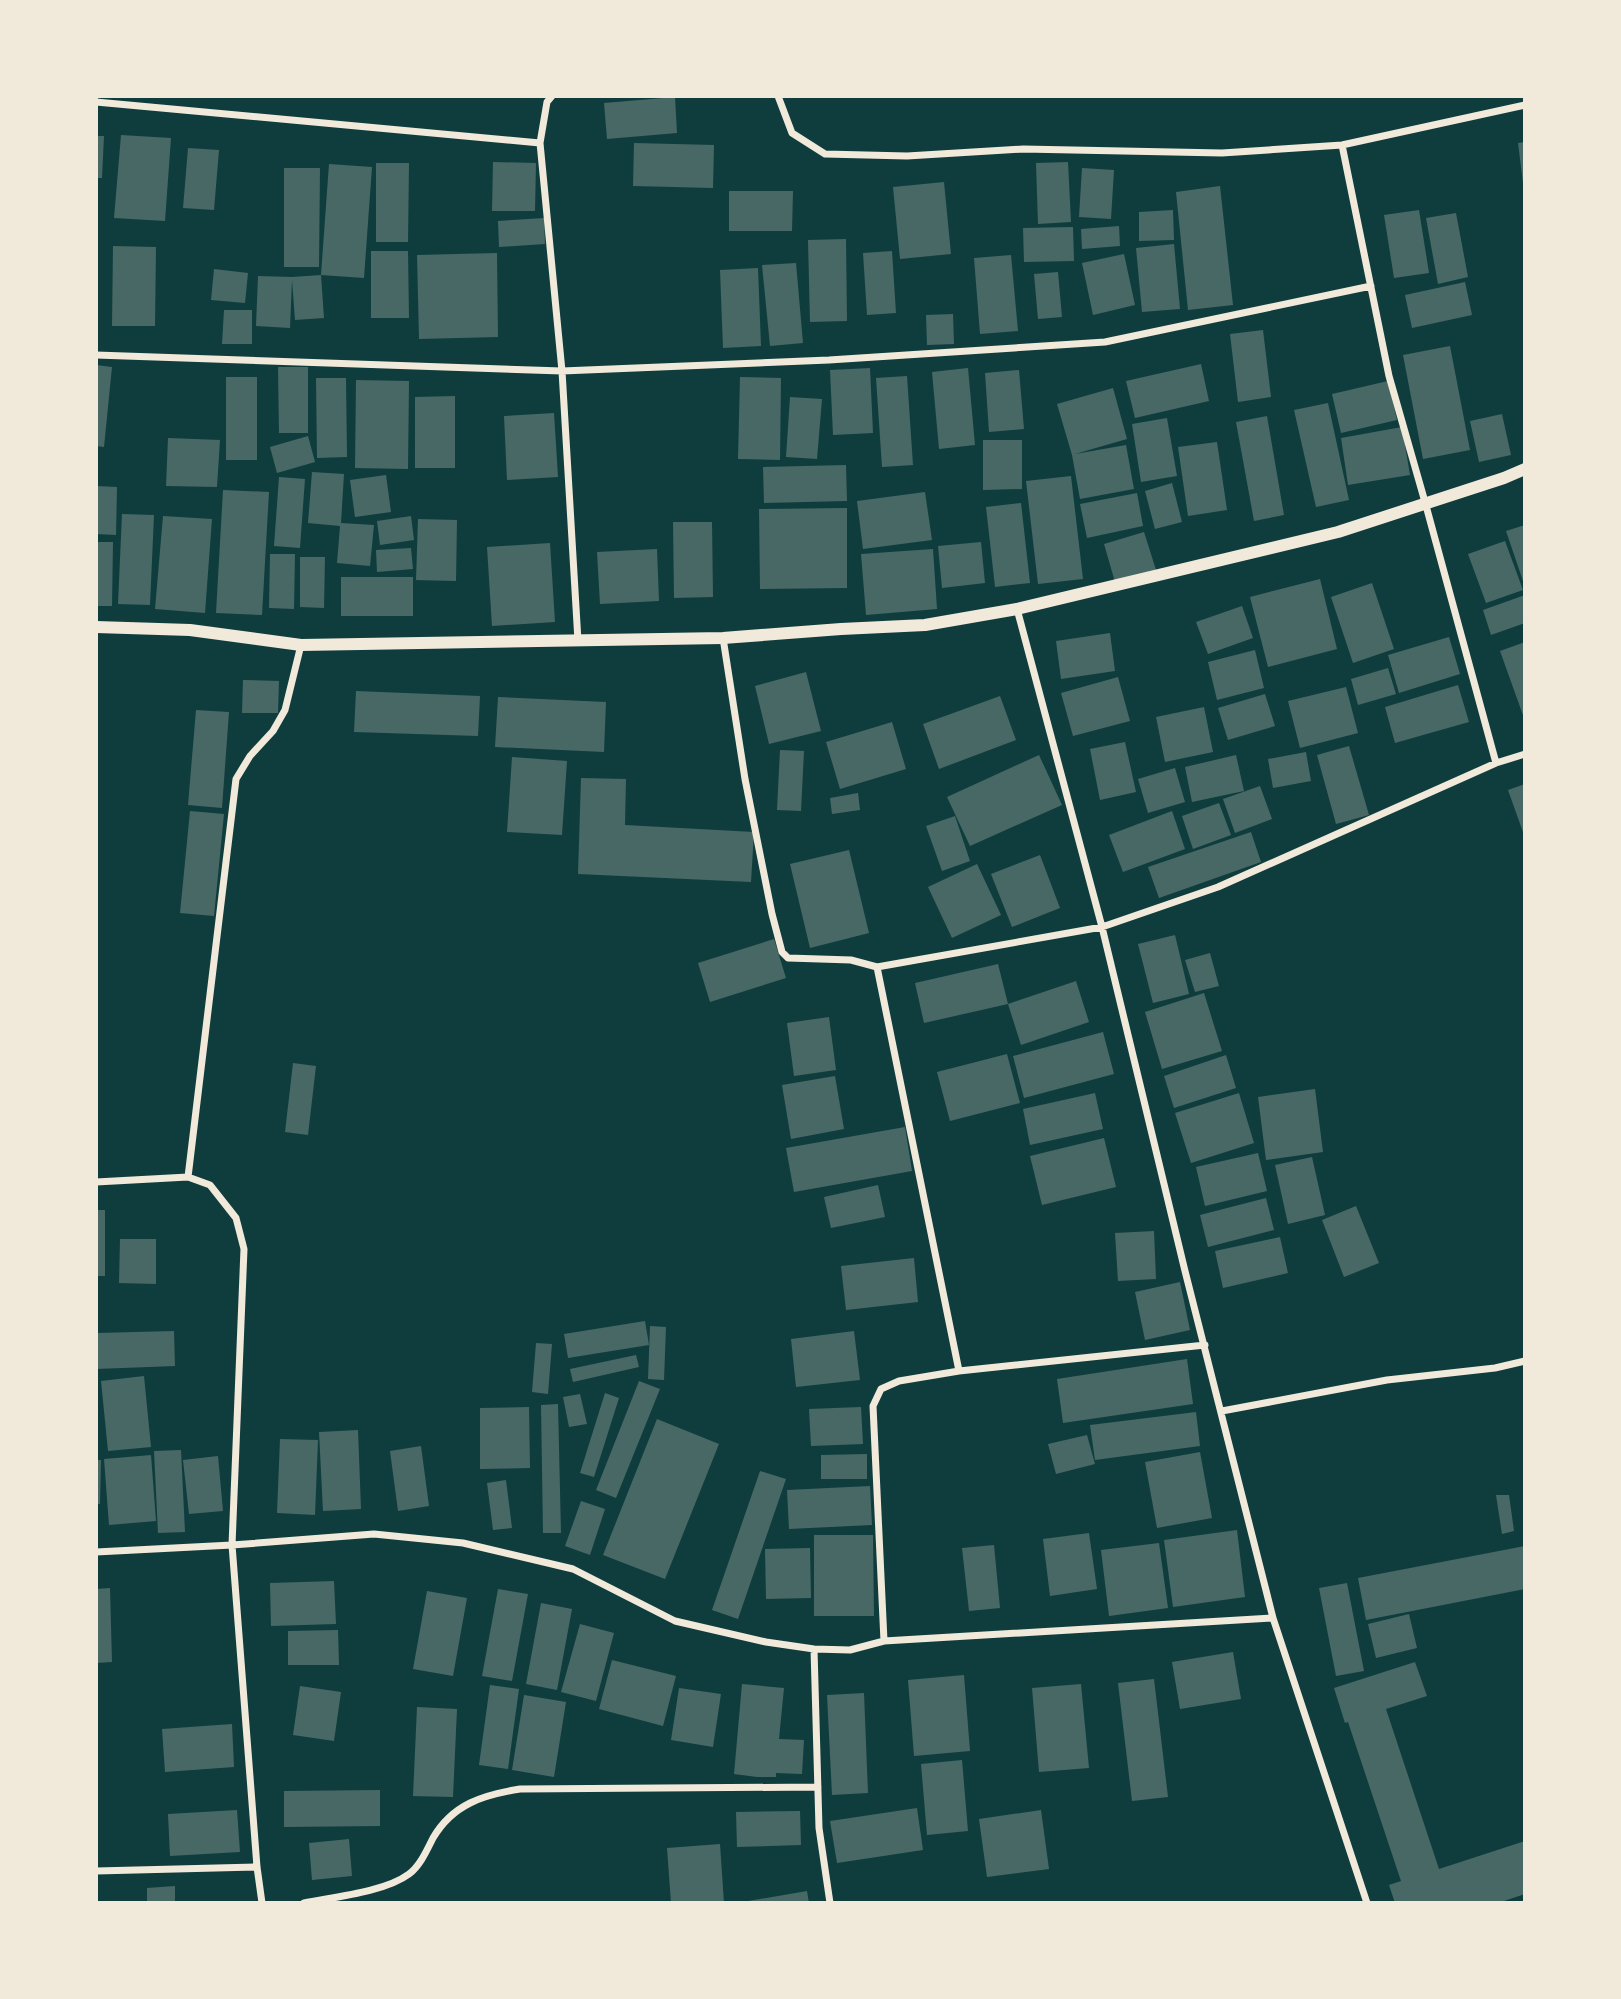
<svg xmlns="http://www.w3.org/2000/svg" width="1621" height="1999" viewBox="0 0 1621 1999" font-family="'Fira Sans Condensed',sans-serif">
<rect width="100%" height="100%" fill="#0f3d3e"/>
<!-- building -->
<path fill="#486865" d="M675,97l2,36 -70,6 -3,-36z
M121,135l50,3 -6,83 -51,-3z
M96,136h8l-2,42h-6z
M1525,142v41h-2l-5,-40z
M634,143l80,2 -1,43 -80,-2z
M188,148l31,2 -5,60 -31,-2z
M493,162l43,1 -1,48h-43z
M1068,162l3,60 -33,2 -2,-61z
M376,163h33l-1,79h-32z
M329,164l43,3 -8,111 -43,-3z
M284,168h36l-1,99h-35z
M1082,168l32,2 -3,49 -32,-2z
M944,182l7,72 -51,5 -7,-72z
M1220,186l13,119 -45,5 -12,-118z
M729,191h64l-1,40h-63z
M1173,210l1,30 -35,1v-29z
M1419,210l10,63 -35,5 -10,-63z
M1456,213l12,64 -30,7 -12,-66z
M544,218l1,26 -46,3 -1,-26z
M1119,226l1,20 -38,3 -1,-20z
M1073,227l1,34 -50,1 -1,-34z
M846,239l1,82 -37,1 -2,-82z
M1174,244l6,65 -38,3 -6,-64z
M113,246l43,1 -1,79h-43z
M371,251h37l1,67h-38z
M892,251l4,62 -29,2 -4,-62z
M497,253l1,84 -79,2 -2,-84z
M1124,254l11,51 -42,10 -11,-52z
M1011,255l7,76 -38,3 -6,-76z
M796,263l7,80 -33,3 -8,-81z
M758,268l3,78 -38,2 -3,-78z
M214,269l34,4 -3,30 -34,-3z
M1058,272l4,45 -24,2 -4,-45z
M321,275l3,43 -29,2 -3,-40 -2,48 -34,-2 2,-50 34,1z
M1465,282l7,33 -60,13 -7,-33z
M224,310h28v34h-30z
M953,314l1,30 -27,1 -1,-30z
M1263,330l8,67 -33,5 -8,-68z
M1450,346l20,104 -47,9 -20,-104z
M1201,364l8,37 -74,17 -9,-37z
M96,365l16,2 -8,80 -8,-1z
M278,367h30v66h-29z
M870,368l3,65 -40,2 -3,-65z
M968,368l7,77 -36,4 -7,-77z
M1019,370l5,59 -35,3 -4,-59z
M907,376l6,89 -31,2 -6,-89z
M226,377h31v83h-31z
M740,377l41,1 -1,82 -42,-1z
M316,378h30l1,79 -30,1z
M356,380l53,1 -1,88 -53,-1z
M1388,381l9,39 -56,13 -9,-39z
M1113,388l14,51 -52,15 51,-9 8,44 -54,10 -8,-44 -15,-51z
M455,396v72h-40v-71z
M790,397l32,2 -5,60 -31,-2z
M1328,403l21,97 -33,7 -22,-97z
M554,413l4,64 -51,3 -3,-64z
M1502,414l9,41 -32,7 -9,-41z
M1267,416l17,99 -30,6 -18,-99z
M1167,418l10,58 -36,6 -9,-58z
M1402,427l8,48 -62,10 -7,-47z
M308,436l7,26 -38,11 -7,-26z
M168,438l52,2 -3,47 -51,-1z
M983,440h39v49l-39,1z
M1217,442l10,68 -39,6 -10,-69z
M846,465l1,36 -83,2 -1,-36z
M312,472l32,2 -3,49 33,2 -4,41 -33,-3 3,-37 -32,-3z
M386,475l5,37 -36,5 -5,-37z
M1071,476l12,103 -45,5 -12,-103z
M279,477l26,2 -5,69 -26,-2z
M1172,483l10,39 -27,7 -10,-38z
M96,486l21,1 -1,48 -20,-1z
M223,490l46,2 -7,123 -46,-2z
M925,492l7,48 -69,9 -6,-48z
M1137,493l6,33 -56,12 -7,-34z
M1021,503l9,80 -35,4 -9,-80z
M847,508v80l-87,1 -1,-80z
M122,514l32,1 -4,90 -32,-1z
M163,516l49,3 -7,94 -50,-4z
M411,516l3,24 -34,5 -3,-24z
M418,519l39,1 -1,61 -40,-1z
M673,522h39l1,75 -39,1z
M1525,525v59h-1l-18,-53z
M1144,532l12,38 -41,12 -11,-38z
M1505,541l18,49 -37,13 -18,-49z
M96,542h17l-1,64h-16z
M981,542l4,41 -43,5 -4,-42z
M550,543l5,79 -63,4 -5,-79z
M411,548l2,21 -36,3 -1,-22z
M657,549l2,52 -59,3 -3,-52z
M933,549l4,60 -71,6 -5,-61z
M270,554h25l-1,55 -25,-1z
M300,557h25l-1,51 -24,-1z
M341,577h72v39h-72z
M1320,579l17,70 -69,18 -18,-70z
M1372,583l22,66 -41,14 -22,-66z
M1525,595v28l-34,12 -8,-25z
M1242,606l11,32 -45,16 -12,-32z
M1110,633l5,38 -54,8 -5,-38z
M1449,637l11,37 -61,19 -11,-38z
M1525,642v76h-1l-24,-67z
M1255,650l9,38 -47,12 -9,-38z
M1388,668l8,26 -38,11 -7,-26z
M806,672l15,59 -52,13 -14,-58z
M1118,677l12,44 -57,15 -12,-43z
M243,680l36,1 -1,32h-36z
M1458,685l11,37 -74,21 -10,-36z
M1346,687l12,46 -58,15 -12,-47z
M356,691l124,5 -2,40 -124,-4z
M1265,694l10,32 -47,14 -10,-32z
M1000,696l16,44 -77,29 -16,-45z
M498,697l108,5 -2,50 -109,-5z
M1204,707l9,45 -48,10 -9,-45z
M196,710l33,2 -7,96 -34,-3z
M892,722l14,47 -66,20 -14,-47z
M1125,742l11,50 -36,8 -10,-51z
M1349,746l20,69 -33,9 -19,-69z
M780,750l24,1 -3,60 -24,-1z
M1306,752l5,29 -38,7 -5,-29z
M1039,755l23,50 -92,41 -23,-49z
M1236,755l8,36 -52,11 -7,-35z
M512,757l55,4 -5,74 -55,-3z
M1175,768l10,34 -37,11 -10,-34z
M581,778l45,1 -1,46 129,7 -3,50 -173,-8z
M1525,784v51h-1l-16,-45z
M1260,786l12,33 -37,14 -12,-34z
M858,793l2,17 -28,4 -2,-16z
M1219,803l12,32 -38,14 -11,-33z
M190,811l34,3 -10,102 -34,-3z
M1172,811l13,38 -62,23 -14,-37z
M955,816l15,45 -28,10 -16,-45z
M1251,832l10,30 -102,36 -11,-31z
M849,850l20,83 -59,15 -20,-84z
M1040,855l20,53 -48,19 -21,-53z
M977,864l24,51 -49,23 -24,-51z
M1175,935l14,59 -36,9 -15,-59z
M774,939l12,39 -76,24 -12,-39z
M1210,953l9,33 -24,6 -10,-32z
M998,964l10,40 -84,19 -9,-40z
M1076,981l13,41 -68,23 -13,-41z
M1204,993l18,58 -60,18 -17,-57z
M829,1017l7,53 -42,6 -7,-53z
M1103,1032l11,42 -90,24 -11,-42z
M1007,1054l13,49 -70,18 -13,-49z
M1226,1055l10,33 -62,20 -10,-32z
M293,1063l23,3 -8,69 -23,-3z
M835,1076l9,53 -53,10 -9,-54z
M1315,1089l8,63 -57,8 -8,-63z
M1095,1093l8,36 -73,16 -7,-36z
M1239,1093l15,50 -63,20 -16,-50z
M905,1127l7,44 -118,21 -8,-44z
M1104,1138l12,49 -74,18 -12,-49z
M1258,1153l9,38 -62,15 -9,-39z
M1312,1157l13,58 -37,9 -13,-59z
M878,1185l7,32 -54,11 -7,-31z
M1266,1198l8,32 -66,17 -8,-32z
M1356,1206l23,57 -35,14 -22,-57z
M96,1210h9v66h-9z
M1154,1231l2,48 -38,2 -3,-48z
M1280,1237l8,36 -65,15 -8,-37z
M120,1239h36v45l-37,-1z
M914,1258l4,44 -72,8 -5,-44z
M1180,1282l10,48 -45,10 -10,-48z
M645,1321l4,24 -81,13 -4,-24z
M650,1326l16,1 -2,53 -16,-1z
M174,1331l1,35 -79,3v-36z
M854,1331l6,49 -64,7 -5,-48z
M536,1343l16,1 -4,50 -16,-2z
M636,1355l3,12 -66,15 -3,-13z
M1187,1359l6,45 -130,19 -6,-44z
M144,1376l7,71 -43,4 -7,-70z
M639,1381l21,8 -44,109 -20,-8z
M605,1393l14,5 -25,79 -14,-4z
M580,1394l7,30 -18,3 -6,-30z
M558,1404l3,129h-18l-2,-128z
M529,1407l1,61 -50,1v-61z
M861,1407l2,37 -52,2 -2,-37z
M1196,1412l4,34 -105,14 -5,-35z
M657,1419l62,25 -54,135 -62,-24z
M358,1430l3,79 -38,2 -4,-79z
M1087,1435l8,29 -39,10 -8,-30z
M280,1439l38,1 -3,75 -38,-2z
M421,1446l8,60 -31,5 -8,-60z
M181,1450l4,82 -27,1 -4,-82z
M1200,1452l12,66 -55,10 -12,-66z
M867,1454v25h-46v-24z
M151,1455l5,66 -47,4 -5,-66z
M218,1456l5,55 -34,3 -6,-54z
M96,1460h5l-1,44h-4z
M760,1471l26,8 -48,140 -26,-9z
M506,1480l6,48 -19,2 -6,-47z
M870,1486l2,39 -83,4 -2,-39z
M1496,1495h13l5,36 -12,3z
M581,1501l24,8 -15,46 -25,-9z
M1237,1530l8,67 -72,10 -9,-67z
M1089,1533l8,56 -47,7 -7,-57z
M814,1535h59l1,81h-60z
M1159,1543l9,65 -59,8 -8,-66z
M994,1545l6,63 -31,3 -7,-63z
M1525,1546v43l-159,31 -8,-42z
M810,1548l1,50 -45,1 -1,-50z
M334,1581l2,43 -65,2 -1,-43z
M1347,1583l17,88 -28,5 -17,-88z
M110,1588l2,74 -16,1v-74z
M498,1589l30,5 -16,87 -30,-5z
M427,1591l40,7 -14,78 -40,-7z
M541,1603l31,6 -15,81 -31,-6z
M1409,1614l8,34 -41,10 -8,-34z
M580,1624l34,9 -18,68 -35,-9z
M338,1630l1,35h-51v-34z
M1233,1652l8,47 -61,10 -8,-47z
M612,1660l64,16 -13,50 -64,-17z
M1415,1662l12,34 -41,13 53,160 86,-28v53l-27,9h-103l-6,-18 12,-4 -53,-159 -3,1 -11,-35z
M964,1675l6,76 -56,5 -6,-76z
M1154,1679l14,118 -36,4 -14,-118z
M742,1684l42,4 -5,51 25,1 -2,34 -26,-1v4h-19l-23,-3z
M1081,1684l8,84 -50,4 -7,-84z
M490,1685l29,4 -11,80 -29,-4z
M300,1686l41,6 -7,49 -41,-6z
M679,1688l42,6 -8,53 -42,-7z
M864,1693l4,100 -36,2 -5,-100z
M524,1695l42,7 -12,75 -42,-7z
M417,1707l40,2 -4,88 -40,-1z
M232,1724l2,43 -69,5 -3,-43z
M962,1760l6,71 -41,4 -6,-71z
M380,1790v36l-96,1v-36z
M917,1808l6,42 -86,13 -7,-42z
M237,1810l3,42 -70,4 -2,-42z
M1041,1810l8,59 -62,8 -8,-58z
M800,1811l1,34 -64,2 -1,-35z
M349,1839l3,37 -40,4 -3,-37z
M720,1844l4,59h-53l-4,-55z
M175,1886v17h-28v-15z
M807,1891l2,12h-61v-2z"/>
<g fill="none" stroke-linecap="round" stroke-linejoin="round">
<!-- minor -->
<path stroke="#f1e9da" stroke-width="7" d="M552,96l-5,6 -7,41 22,228 16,270
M778,96l14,37 33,21 82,2 116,-7 199,4 120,-8 183,-40
M96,102l444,41
M1342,145l47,231 36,126 71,261
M96,355l466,16 267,-11 276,-18 266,-56
M1017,609l85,318 83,344 88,347 94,285
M723,638l22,141 27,135 10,38 6,6 63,2 26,7 225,-40 116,-40 278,-124 29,-9
M877,967l82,404
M188,1177l48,-398 14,-23 23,-25 12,-21 16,-65
M96,1182l92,-5 22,8 26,33 8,31 -12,296 25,322 5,36
M1222,1411l165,-31 108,-12 30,-7
M96,1552l136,-7 142,-11 89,9 110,26 102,52 91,21 48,7 36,1 34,-9 389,-23
M884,1641l-11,-235 8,-17 18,-8 60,-10 246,-26
M814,1649l5,179 11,75
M96,1871l161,-4
M304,1903c30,-6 81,-11 105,-29 11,-8 18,-24 24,-36 20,-34 50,-43 87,-49l298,-2"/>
<!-- tertiary -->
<path stroke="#f1e9da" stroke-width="12" d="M96,627l94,3 111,15 422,-7 118,-9 84,-4 92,-16 321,-77 166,-54 21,-9"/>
</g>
<!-- border -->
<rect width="1621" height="1999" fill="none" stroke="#f1e9da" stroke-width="196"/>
</svg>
